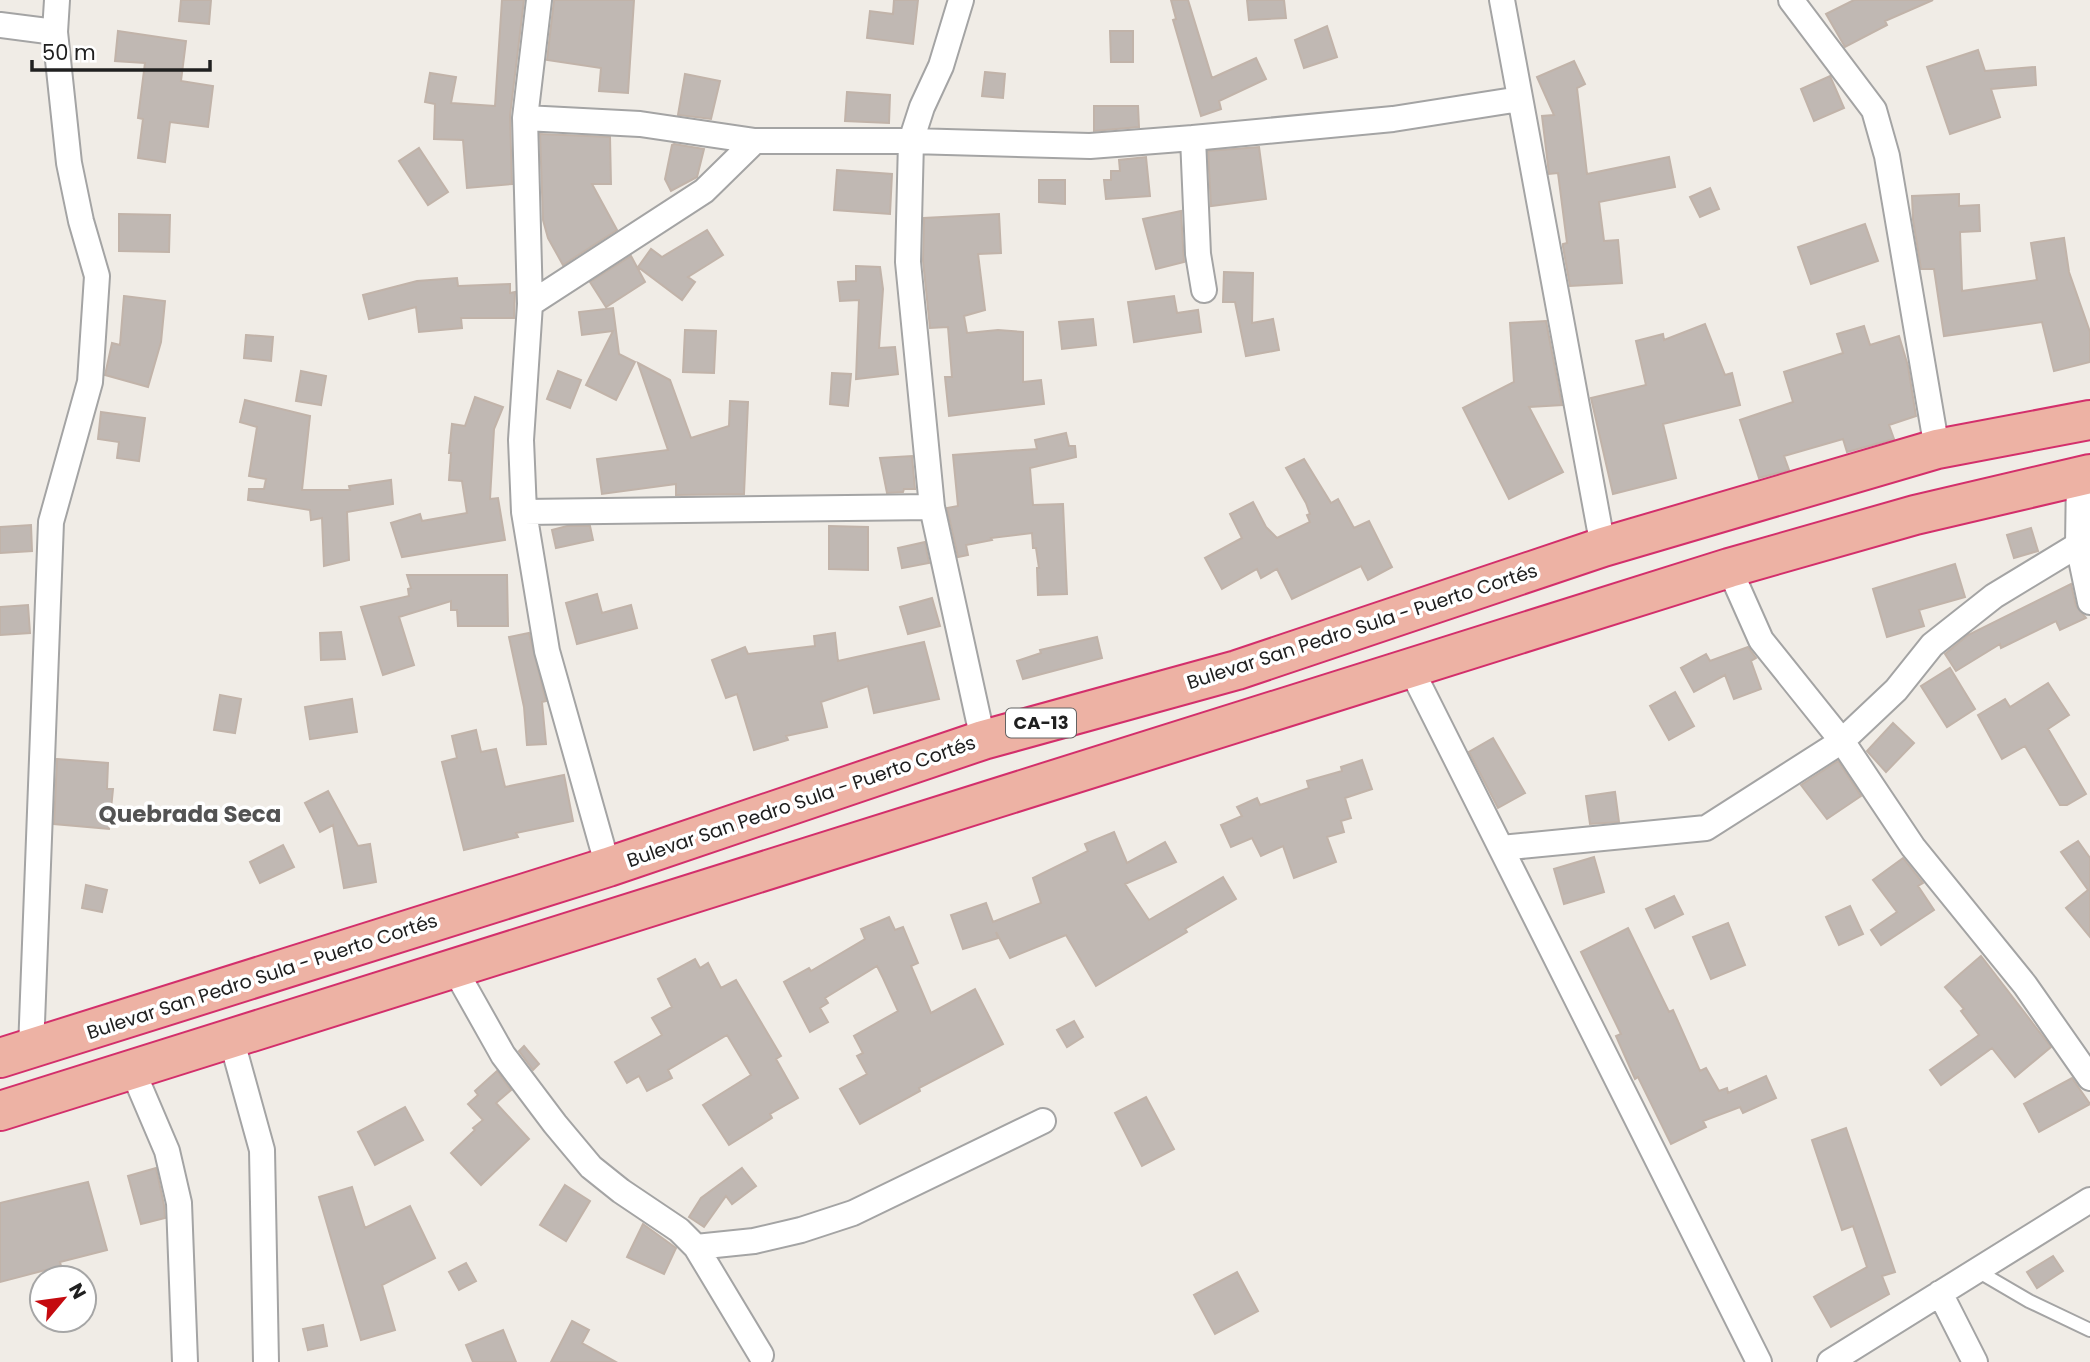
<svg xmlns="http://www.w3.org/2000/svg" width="2090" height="1362" viewBox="0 0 2090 1362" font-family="Poppins,sans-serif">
<rect width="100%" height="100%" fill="#f0ece6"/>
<!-- building -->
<path fill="#c0b8b3" stroke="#c1b3a9" stroke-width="2" d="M181,0h30l-2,24 -30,-3z
M502,0h22l-14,116 2,68 -45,4 -4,-48 -29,-1 1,-35 -10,-2 5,-29 26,4 -5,26 44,3z
M554,0h80l-6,93 -29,-2 2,-23 -54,-8z
M894,0h24l-5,44 -46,-6 3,-27 23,3z
M1171,0h17l24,78 44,-20 10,21 -47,22 2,8 -20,7 -28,-96 3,-1z
M1247,0h37l2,18 -37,2z
M1854,0h79l-48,21 2,4 -42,22 -19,-33z
M1327,26l10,31 -33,11 -9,-28z
M118,31l68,10 -5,40 32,5 -5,41 -38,-5 -5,40 -27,-4 5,-39 -5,-1 7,-55 -30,-2z
M1110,31h23v31h-22z
M1978,50l7,21 50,-4 1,18 -45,4 9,28 -50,17 -23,-67z
M1574,61l11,23 -8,4 10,86 82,-17 6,30 -76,15 5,39 14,-1 4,43 -52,3 -7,-39v-3l4,-1 -9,-70 -9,1 -7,-58 12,-1 -17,-38z
M985,72l20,2 -2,24 -21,-2z
M685,74l35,7 -9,38 -33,-4z
M1830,76l14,32 -30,13 -13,-32z
M847,92l43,3 -1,28 -44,-2z
M1094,106h44l1,21 -45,4z
M540,134l70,3 1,47h-19l25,46 -54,35 -15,-27 -5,-18z
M674,144l30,5 -7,28 -26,14 -6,-12 7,-34z
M1259,147l7,52 -55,7 -3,-55z
M419,148l29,44 -20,13 -29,-44z
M1146,157l4,39 -44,3 -2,-19h7v-9h9l-1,-11z
M837,170l55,4 -2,40 -56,-4z
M1039,180h26v24l-26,-2z
M1710,188l9,21 -19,8 -10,-20z
M1959,194v12l20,-1 1,26 -20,1 2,59 75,-11 -6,-37 33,-5 5,34 21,60v30l-36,9 -12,-49 -98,14 -10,-67h-13l-8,-49 -1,-24z
M1181,211l3,51 -28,7 -13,-50z
M119,214l51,1 -1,37 -50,-1z
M999,214l2,39 -23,1 7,56 -21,6 3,17 31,-3 25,2v50l18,-2 3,24 -95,12 -4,-39h7l-4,-50 -18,1 -7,-67 1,-43z
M1865,224l13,37 -67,23 -13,-37z
M707,230l16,25 -35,22 7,5 -13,18 -44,-33 13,-18 11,8z
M631,256l14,26 -39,25 -16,-25z
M856,266l24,1 3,22 -4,59 16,-1 3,27 -42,5 3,-79 -19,1 -2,-19 18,-1z
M1224,272l29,1 -1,50 21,-4 6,31 -33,6 -11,-54h-12z
M457,278l1,8 52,-2v9l5,-1 -1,26h-53l1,10 -43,4 -3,-25 -47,12 -6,-24 54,-14z
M124,296l41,5 -4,41 -13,45 -43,-12 7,-32 8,2z
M1174,296l3,17 21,-3 3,22 -67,10 -6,-40z
M613,308l6,46 16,8 -19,38 -30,-15 27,-54 -31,4 -3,-23z
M1093,319l3,26 -34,4 -3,-27z
M1546,321l16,84 -33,2 34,65 -54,27 -46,-91 51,-26 -4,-59z
M1705,324l20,51 7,-2 8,32 -77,19 13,54 -63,16 -22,-96 55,-13 -10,-44 27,-7 1,6z
M1864,326l6,19 29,-9 9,30 8,50 -27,9 5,14 -47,13 -4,-13 -59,17 5,14 -30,8 -19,-58 53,-18 -9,-30 59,-19 -6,-19z
M685,330l31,1 -2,42 -31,-1z
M246,335l27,2 -2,24 -27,-3z
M638,363l32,17 21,58 38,-12 1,-25 18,1 -4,92 -68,1v-11l-74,10 -5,-35 71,-9z
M301,371l25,5 -5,29 -25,-4z
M558,371l23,9 -11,28 -23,-9z
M832,373l19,1 -3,32 -18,-2z
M475,397l28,10 -9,22 -4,70 8,-1 7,42 -103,17 -11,-34 29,-9 2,7 45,-8 -5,-32 -13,-1 2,-27h-2l3,-29 13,2z
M245,400l65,16 -8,74h48l-1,-4 42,-6 2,24 -46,8 2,48 -25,6 -2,-48 -11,2 -1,-10 -62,-10 1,-11h15l2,-10 -17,-3 8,-49 -17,-5z
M101,412l44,6 -6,43 -22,-3 2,-16 -21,-3z
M1066,433l3,13h6l1,11 -46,11 3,37 30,-1 4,90 -29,1 -1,-27h2l-3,-20h-3l-1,-15 -41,5 1,2 -26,5 2,10 -10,2 -11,-49 11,-2 -5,-51 84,-6 -2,-9z
M912,456l3,33h-11l-1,3 -16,1 -7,-35z
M1304,459l27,44 7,-4 16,29 15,-7 23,46 -24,13 -7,-14 -69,33 -15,-30 -16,9 -4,-9 -35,20 -17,-31 37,-20 -12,-24 23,-12 13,25 11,11 33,-16 -3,-7 3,-1 -4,-11 -20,-35z
M31,525l1,26 -32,2v-26z
M567,526h23l3,14 -37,8 -4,-18z
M829,526l39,1v43l-39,-1z
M2031,528l7,23 -24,7 -7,-23z
M925,542l4,21 -27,5 -4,-20z
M1955,564l10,33 -46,13 5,16 -37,11 -14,-48z
M407,575h100l1,51h-50l-1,-16h-6v-9l-52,16 15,48 -31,10 -22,-68 48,-11 -1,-7 3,-1z
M2071,584l5,22 10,12 -26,12 -4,-9 -55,27 -1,-4 -44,27 -11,-17 23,-19z
M597,594l5,19 29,-8 6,23 -60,16 -11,-41z
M932,598l8,28 -32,8 -8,-27z
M28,605l2,28 -30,2v-28z
M341,632l4,27 -24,1 -1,-27z
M529,633l17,68 -4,1 4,42 -19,1 -3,-38 -15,-70z
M835,633l3,28 86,-19 15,57 -65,14 -6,-27 -47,16 6,25 -41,9 2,4 -34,10 -17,-56 -11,4 -14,-38 33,-13 3,7 67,-8 -1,-10z
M1097,637l5,21 -79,21 -6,-18 24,-8 -1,-3z
M1748,647l8,11 -5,3 10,28 -27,10 -9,-24 -31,17 -13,-24 25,-14 4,7z
M1950,668l25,41 -28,18 -26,-41z
M2048,683l21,32 -21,14 38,65 -19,11h-7l-35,-59 -23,13 -24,-44 27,-16 5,8z
M1675,692l19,34 -25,14 -19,-34z
M220,695l21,4 -6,34 -21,-3z
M352,699l5,33 -47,7 -5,-32z
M1893,723l21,20 -28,29 -19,-21z
M476,730l5,22 15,-3 9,38 59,-12 9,46 -57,12 2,4 -54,13 -22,-88 15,-4 -5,-22z
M1493,738l32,55 -27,15 -29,-56z
M57,759l51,4 -1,26h6l-4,40 -55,-5z
M1362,760l10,29 -27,9 6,20 -10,3 3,11 -17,5 9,25 -42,16 -11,-32 -22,10 -9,-18 -21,9 -10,-22 21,-9 -5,-9 20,-9 3,7 49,-17 -2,-7 35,-10 -1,-4z
M1838,761l23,35 -34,23 -26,-34z
M328,791l30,55 12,-2 6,38 -32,6 -11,-63 -13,7 -15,-29z
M1615,792l4,30 -29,2 -4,-28z
M1114,832l13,31 38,-21 11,20 -51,22 24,36 74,-43 13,22 -51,30 2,3 -91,54 -30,-51 -56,23 -14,-26 2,6 -35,11 -12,-34 35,-12 7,19 48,-19 -8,-25 55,-27 -3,-7z
M2078,841l12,17v79l-24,-29 22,-18 -27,-38z
M283,845l11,22 -34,16 -10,-21z
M1594,857l10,35 -40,12 -10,-35z
M1903,858l20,25 -5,3 16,24 -53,35 -10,-15 26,-18 -24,-32z
M86,885l21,5 -5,22 -20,-4z
M1674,896l9,18 -28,14 -9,-19z
M1850,906l13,28 -24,11 -13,-28z
M889,917l6,13 8,-3 15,36 -7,3 20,47 44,-24 28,55 -84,44 1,3 -60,33 -20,-35 27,-15 -10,-18 6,-3 -9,-17 44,-25 -15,-33 -6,-12 -52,32 3,5 -8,5 8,14 -18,10 -26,-50 25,-14 2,3 54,-32 -4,-10z
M1728,923l17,42 -34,14 -18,-42z
M1628,928l41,84 4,-2 27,61 6,-3 13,23 8,-3 1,5 38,-17 10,22 -33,15 -3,-6 -37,14 3,6 -35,17 -33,-67 -3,2 -19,-43 5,-2 -40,-82z
M1981,956l70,91 -36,30 -23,-29 -51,37 -11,-15 49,-35 -18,-24 3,-2 -19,-22z
M695,959l5,9 8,-5 13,25 15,-8 45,76 -5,3 22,39 -28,16 2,4 -43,27 -26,-40 48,-30 -24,-40 -59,35 4,8 -25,13 -8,-15 -12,7 -12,-21 47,-27 -10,-17 20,-11 -14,-28z
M1074,1021l9,16 -16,10 -10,-17z
M524,1046l15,18 -6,6 -14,-19z
M497,1071l14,19 -15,13 33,36 -48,46 -30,-32 24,-23 -2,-2 10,-8 -15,-16 10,-9 -3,-4z
M2072,1078l18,26 -51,28 -15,-28z
M1146,1097l28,52 -32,17 -27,-53z
M405,1107l18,33 -48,25 -17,-33z
M1846,1128l49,144 -13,4 7,18 -58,33 -17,-30 53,-30 -14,-41 -11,4 -30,-90z
M156,1168l8,37 1,13 -24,6 -13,-48z
M742,1168l14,18 -24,18 -6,-8 -22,31 -15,-10 12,-19z
M88,1182l19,68 -47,12 1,4 -61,16v-79z
M565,1185l25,16 -24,40 -26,-16z
M352,1187l13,41 45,-22 25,52 -53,27 13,45 -34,10 -42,-143z
M643,1224l33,24 -12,26 -37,-17z
M2053,1256l10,15 -26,17 -10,-16z
M466,1263l10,18 -17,9 -10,-18z
M1237,1272l21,39 -43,23 -21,-39z
M572,1321l17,9 -7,13 34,19h-65z
M323,1325l4,21 -19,4 -5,-21z
M503,1330l13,32h-43l-7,-17z"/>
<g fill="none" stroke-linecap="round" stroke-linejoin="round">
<!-- service casing -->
<g stroke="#a4a4a4" stroke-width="16">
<path id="service" d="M1976,1270l53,31 61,29"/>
</g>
<!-- minor casing -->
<g stroke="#a4a4a4" stroke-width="28">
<path id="minor" d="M539,0l-14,118 5,186 -9,136 3,72 23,139 61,216
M961,0l-20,66 -19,41 -11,34 -3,121 24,245 51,233
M1502,0l101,547
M1791,0l83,110 13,46 50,293
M0,25l55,7
M525,118l115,6 115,17h156l179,5 103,-8 5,116 6,36
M1193,138l200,-19 127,-20
M530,304l174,-113 51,-50
M2079,476l-1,69 12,57
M524,512l408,-5
M1729,568l32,72 81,101 71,106 112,138 65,93
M1411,669l348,693
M1501,848l205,-20 136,-87 54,-51 36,-45 62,-49 84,-51
M454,968l49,87 52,69 36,43 30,24 58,39 17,17 65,108
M231,1038l31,112 4,212
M31,1049l20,-527 39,-140 7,-106 -16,-55 -12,-58 -14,-131 2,-32
M132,1069l35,82 12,52 6,159
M696,1247l58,-6 47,-11 52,-17 190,-92
M1940,1293l35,69
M1830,1362l260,-162"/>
</g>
<!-- trunk casing -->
<g stroke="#d32f6b" stroke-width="42">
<path id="trunk" d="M0,1058l608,-191 375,-127 254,-70 366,-123 334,-98 153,-29
M0,1111l1729,-543 186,-53 175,-41"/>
</g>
<!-- service -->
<use href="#service" stroke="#fff" stroke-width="12"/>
<!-- minor -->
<use href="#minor" stroke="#fff" stroke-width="24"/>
<!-- trunk -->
<use href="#trunk" stroke="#edb2a4" stroke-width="38"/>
</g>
<g text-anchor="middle" stroke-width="7" stroke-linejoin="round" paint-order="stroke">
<!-- shield labels -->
<rect fill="#fff" stroke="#636363" stroke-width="2" x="1006" y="708.5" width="70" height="29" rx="5"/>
<g font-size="18" font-weight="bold" fill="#202020">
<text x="1041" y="729">CA-13</text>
</g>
<!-- street labels -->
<g font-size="19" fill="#202020" stroke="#fff">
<text transform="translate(1362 626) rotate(-18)" y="7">Bulevar San Pedro Sula - Puerto Cortés</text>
<text transform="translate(801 801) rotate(-19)" y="7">Bulevar San Pedro Sula - Puerto Cortés</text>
<text transform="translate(262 976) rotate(-18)" y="7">Bulevar San Pedro Sula - Puerto Cortés</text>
</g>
<!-- quarter labels -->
<g font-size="23" font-weight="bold" fill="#535353" stroke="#fff">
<text x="190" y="822">Quebrada Seca</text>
</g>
</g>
<!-- north arrow -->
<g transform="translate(63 1299) rotate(61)"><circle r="33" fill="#ffffff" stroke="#a6a6a6" stroke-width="2"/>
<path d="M0-5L12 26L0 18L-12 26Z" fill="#c50a0f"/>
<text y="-10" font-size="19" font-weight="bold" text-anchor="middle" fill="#202020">N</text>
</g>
<!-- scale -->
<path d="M32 60v10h178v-10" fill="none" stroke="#202020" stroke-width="3.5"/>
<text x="42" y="60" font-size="21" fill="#202020" stroke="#ffffff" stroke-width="5" paint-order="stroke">50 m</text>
</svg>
